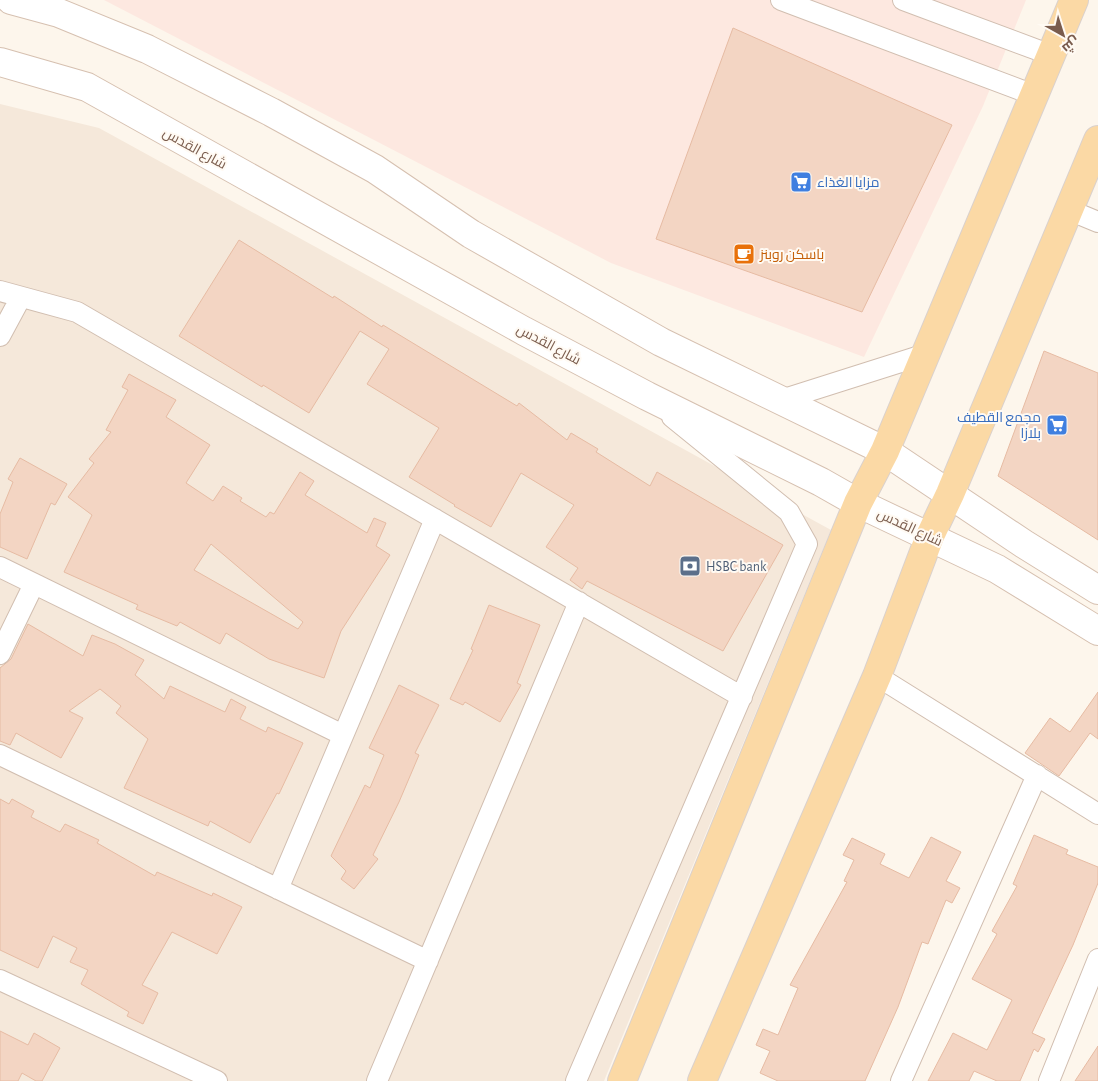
<svg xmlns="http://www.w3.org/2000/svg" width="1098" height="1081" viewBox="0 0 1098 1081" font-family="'Alegreya Sans',Cairo,sans-serif">
<rect width="100%" height="100%" fill="#fdf6ec"/>
<!-- residential -->
<path fill="#f5e8da" d="M0,104l99,24 732,402 -227,551h-604z"/>
<!-- commercial -->
<path fill="#fde8e0" d="M104,0h922l-43,106 -119,251 -253,-94z"/>
<!-- building -->
<path fill="#f3d5c3" stroke="#e6bba3" fill-rule="evenodd" d="M733,28l219,97 -90,187 -206,-73z
M239,240l94,58 1,-2 48,31 1,-2 134,81 2,-3 48,37 4,-7 27,16 -2,3 54,34 7,-14 126,73 -60,106 -136,-70 -5,8 -12,-9 8,-12 -32,-21 28,-42 -53,-32 -30,54 -37,-21 1,-1 -46,-28 30,-49 -72,-44 22,-35 -29,-18 -51,82 -46,-28 -1,2 -83,-51z
M1044,351l54,22v167l-100,-64z
M129,374l47,26 -10,17 44,28 -24,38 27,18 10,-15 19,12 -2,3 26,16 4,-5 4,2 26,-42 14,9 -9,14 62,38 7,-15 12,5 -10,23 14,9 -49,76 -17,47 -55,-19 -43,-26 -6,11 -40,-22 -3,4 -41,-17 2,-4 -74,-33 28,-57 -24,-18 26,-34 -5,-4 22,-27 -5,-2 22,-40 -6,-3zM211,544l92,78 -5,7 -104,-59z
M20,458l47,26 -12,21 -4,-2 -24,56 -27,-12v-33l13,-32 -5,-3z
M489,605l51,20 -23,58 4,2 -21,37 -35,-20 -2,3 -13,-6 23,-49 -2,-1z
M28,624l55,32 9,-21 23,9 29,16 -9,15 29,24 6,-13 55,26 6,-13 15,8 -6,12 26,13 2,-5 35,16 -24,51 -2,-1 -27,50 -40,-22 -2,5 -84,-38 24,-49 -32,-26 5,-7 -21,-17 -31,22 14,7 -22,40 -45,-25 -6,12 -10,-4v-73l11,-9z
M399,685l40,20 -24,48 4,2 -20,47 -26,53 5,4 -24,30 -13,-10 5,-8 -15,-15 34,-71 5,3 14,-33 -15,-7z
M1098,692v47l-8,-6 -31,43 -34,-23 25,-35 20,14z
M0,799l9,5 3,-5 22,12 -3,6 29,15 5,-8 34,16 -2,3 58,33 2,-4 55,24 1,-3 29,14 -25,47 -45,-22 -30,53 16,8 -15,31 -16,-8 2,-4 -48,-28 7,-14 -18,-8 7,-14 -24,-12 -15,32 -38,-18z
M1034,835l34,15 -2,4 32,13v16l-25,62 -41,88 13,6 -7,13 -4,-3 -14,32h-23l-23,-10 -5,10h-41l25,-48 34,17 25,-50 -40,-21 25,-45 -5,-3 25,-45 -4,-2z
M931,837l30,15 -15,29 14,7 -8,15 -6,-3 -18,44 -6,-2 -24,65 -33,74h-87l-18,-8 10,-22 -14,-6 7,-16 15,6 20,-47 -8,-3 57,-103 -3,-1 10,-21 -11,-5 9,-17 33,16 -5,10 29,14z
M0,1031l28,14 6,-12 26,15 -18,33h-6l-14,-8 -4,8h-18z
M1098,1046v35h-23z"/>
<g fill="none" stroke-linecap="round" stroke-linejoin="round">
<!-- street casing -->
<g stroke="#d1beb0" stroke-width="22">
<path id="street" d="M781,0l253,95
M903,0l148,55
M1069,210l29,12
M0,291l77,21 665,385
M0,336l21,-39
M781,400l145,-46
M0,567l343,168
M0,654l34,-70
M877,676l221,138
M0,755l428,206
M278,889l157,-370
M0,980l217,101
M377,1081l202,-479
M576,1081l231,-537 -18,-32 -117,-95
M901,1081l136,-306
M1049,1081l49,-122"/>
</g>
<!-- secondary casing -->
<g stroke="#d6c0b0" stroke-width="30">
<path id="secondary" d="M11,0l48,13 88,36 124,63 104,57 96,65 190,108 224,109 139,93 74,46
M0,62l87,25 437,244 123,65 174,86 37,21 139,66 101,62"/>
</g>
<!-- primary casing -->
<g stroke="#dad1cd" stroke-width="30">
<path id="primary" d="M622,1081l236,-578 27,-52 189,-451
M702,1081l175,-405 53,-140 20,-42 148,-354"/>
</g>
<!-- street -->
<use href="#street" stroke="#fff" stroke-width="20"/>
<!-- secondary -->
<use href="#secondary" stroke="#fff" stroke-width="28"/>
<!-- primary -->
<use href="#primary" stroke="#fbd9a5" stroke-width="28"/>
</g>
<!-- icons -->
<defs>
<g id="supermarket-square" transform="scale(1.125)"><rect x="-9" y="-9" width="18" height="18" rx="4" fill="#3f7fe0" stroke="#fffaf3"/><path d="M-6-5.5h2.5l.6 2H6L4.5 2H-2.5L-4.4-4H-6ZM-1.5 3.2a1.3 1.3 0 1 0 .1 0ZM3 3.2a1.3 1.3 0 1 0 .1 0Z" fill="#fff"/></g>
<g id="cafe-square" transform="scale(1.125)"><rect x="-9" y="-9" width="18" height="18" rx="4" fill="#e8710a" stroke="#fffaf3"/><path d="M-5.5-4.5H6V0H3Q3 3.5 0 3.5H-2.5Q-5.5 3.5-5.5 0ZM3-3.2v2h1.7v-2ZM-6 4.5H4V6H-6Z" fill="#fff"/></g>
<g id="bank-square" transform="scale(1.125)"><rect x="-9" y="-9" width="18" height="18" rx="4" fill="#5c6f8a" stroke="#fffaf3"/><path d="M-6-4H6V4H-6ZM0-2.3a2.3 2.3 0 1 0 0 4.6a2.3 2.3 0 1 0 0-4.6Z" fill="#fff"/></g>
</defs>
<g fill-rule="evenodd">
<use href="#supermarket-square" x="801" y="182"/>
<use href="#cafe-square" x="744" y="254"/>
<use href="#supermarket-square" x="1057" y="425"/>
<use href="#bank-square" x="690" y="566"/>
</g>
<g text-anchor="middle" stroke-width="4" stroke-linejoin="round" paint-order="stroke">
<!-- street labels -->
<g font-size="14" fill="#7a5c4d" stroke="#fffaf3">
<text transform="translate(195 148) rotate(29)" y="5">شارع القدس</text>
<text transform="translate(549 344) rotate(28)" y="5">شارع القدس</text>
<text transform="translate(910 527) rotate(25)" y="5">شارع القدس</text>
</g>
<!-- shop labels -->
<g font-size="14" fill="#366cbe" stroke="#fffaf3" text-anchor="start">
<text x="817" y="187">مزايا الغذاء</text>
<text x="1041" y="422" text-anchor="end">مجمع القطيف<tspan x="1041" dy="16">بلازا</tspan></text>
</g>
<!-- food labels -->
<g font-size="14" fill="#c56008" stroke="#fffaf3" text-anchor="start">
<text x="760" y="259">باسكن روبنز</text>
</g>
<!-- service labels -->
<g font-size="14" fill="#4e5e75" stroke="#fffaf3" text-anchor="start">
<text x="706" y="571">HSBC bank</text>
</g>
</g>
<!-- north arrow -->
<g transform="translate(1063 35) rotate(141)" stroke="#fffaf3" stroke-width="4" paint-order="stroke">
<path d="M0-4L9 19L0 12L-9 19Z" fill="#7a5c4d"/>
<text y="-8" font-size="14" font-weight="bold" text-anchor="middle" fill="#7a5c4d">ش</text>
</g>
</svg>
